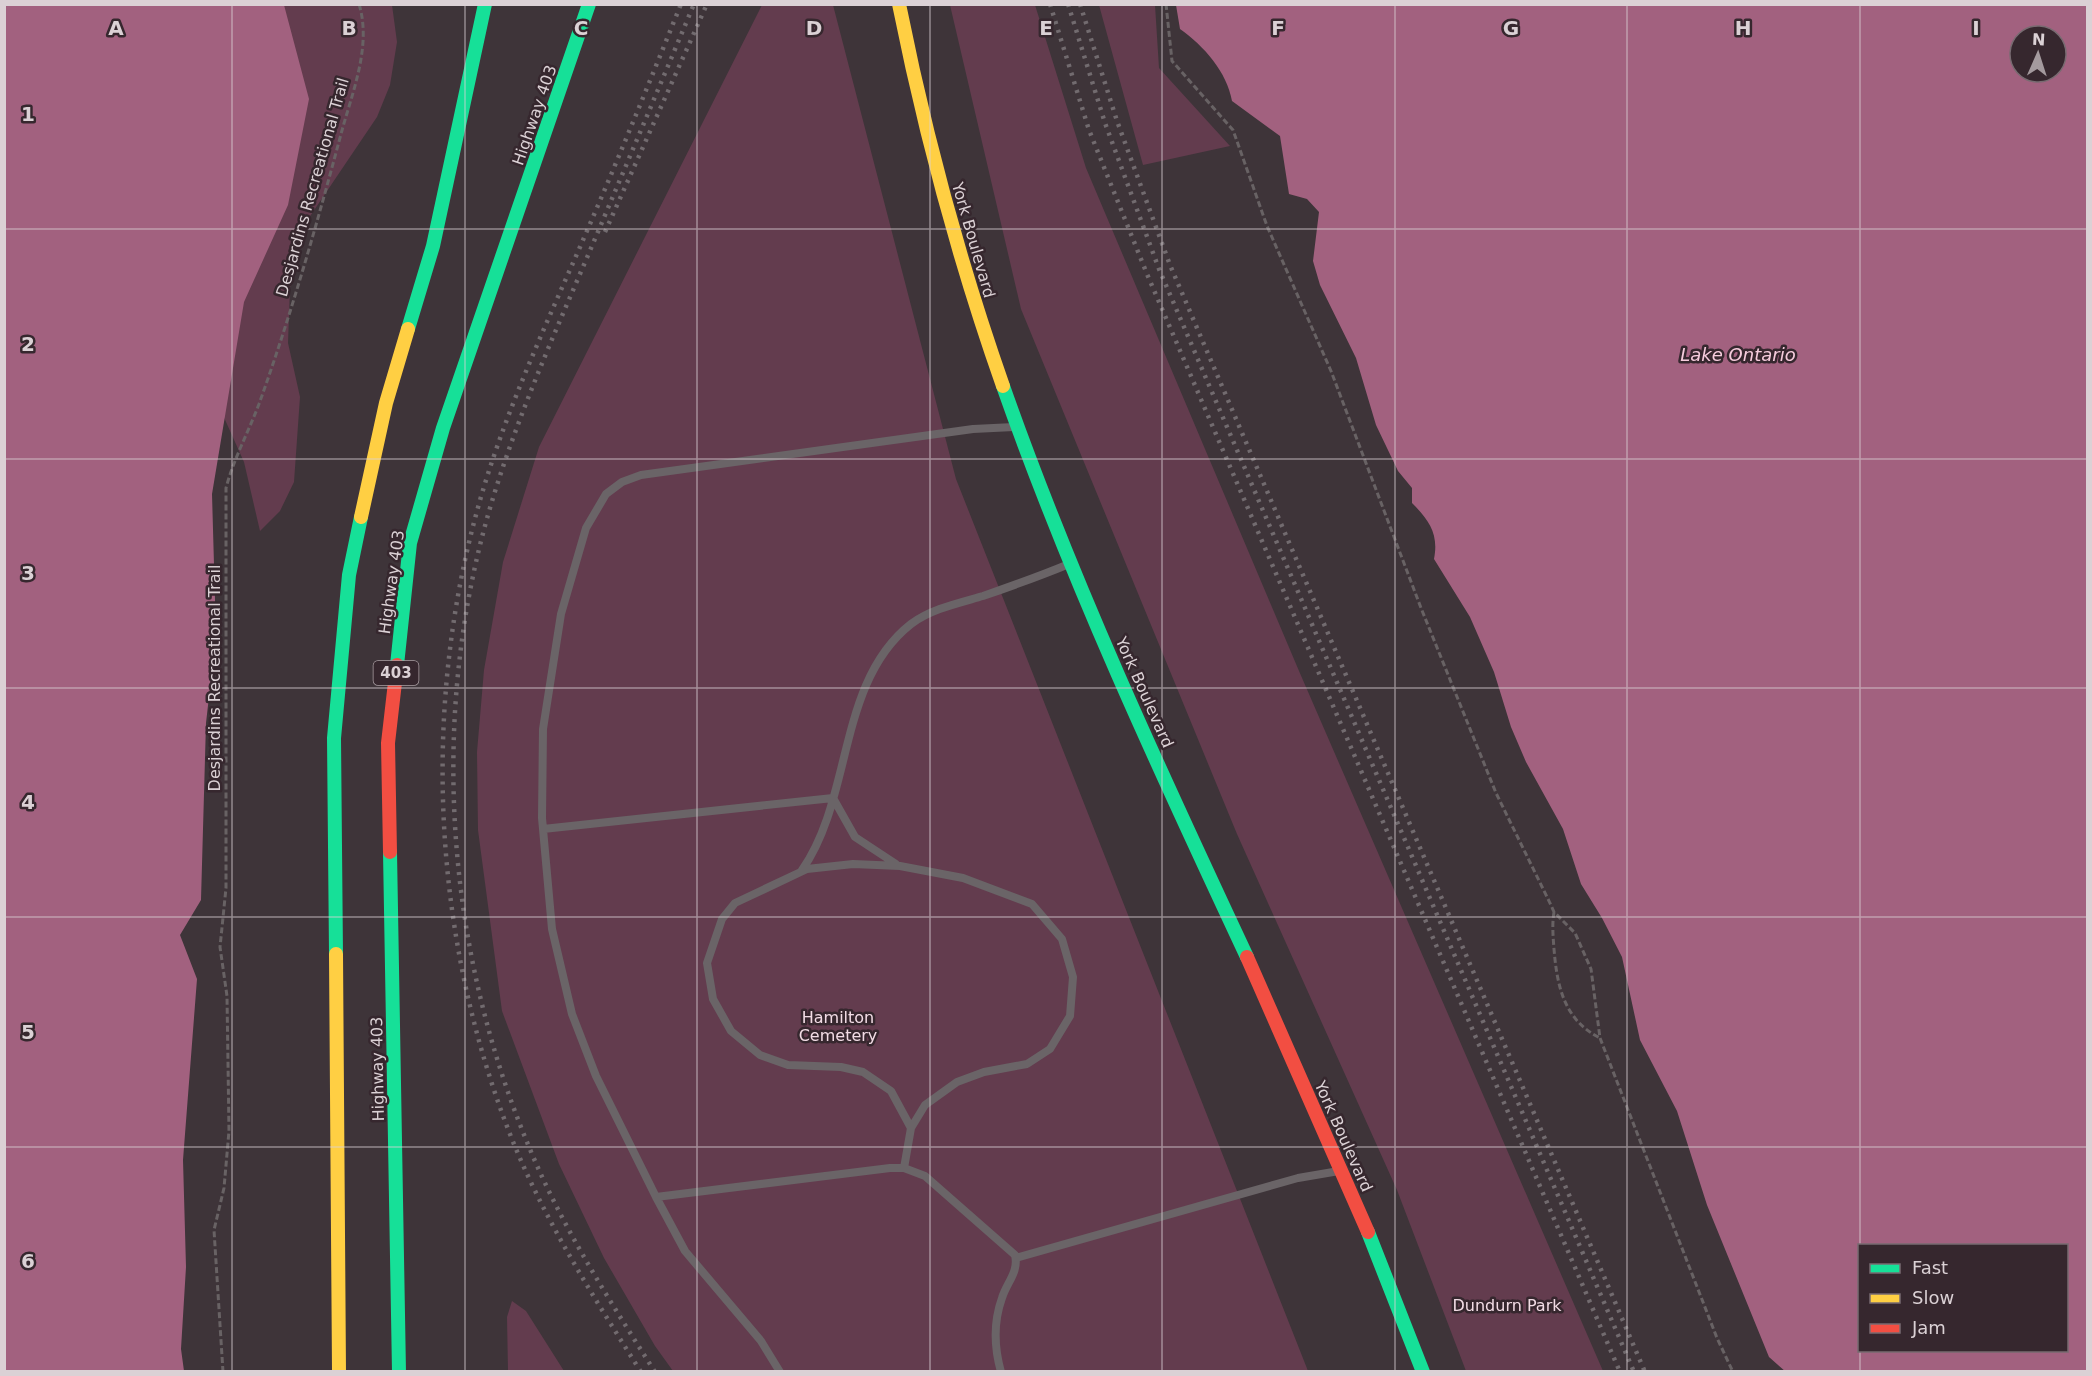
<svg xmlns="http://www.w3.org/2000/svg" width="2092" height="1376" viewBox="0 0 2092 1376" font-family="'DejaVu Sans',sans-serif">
<rect width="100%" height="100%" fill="#3e3439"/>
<!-- green -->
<path fill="#633c4e" d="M281,5h111l5,37 -7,43 -13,32 -79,117 -8,54 -2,55 12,54 -6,85 -14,29 -20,20 -16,-69 -22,-49z
M762,5h71l123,474 352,892h-635l-18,-25 -51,-88 -45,-94 -57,-153 -24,-181 -1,-78 7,-82 19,-108 36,-115z
M950,5h85l51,163 213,503 304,700h-137l-69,-181 -160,-356 -216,-525z
M1099,5h56l4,63 71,78 -87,19z
M512,1301l14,10 38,60h-56l-1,-54z"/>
<!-- water -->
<path fill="#a2617f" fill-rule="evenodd" d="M5,4l279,1 25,94 -21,106 -44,97 -32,192 4,141 -10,88 -5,177 -21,35 17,44 -14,181 3,107 -5,82 3,22h-179z
M1176,5h911v1366l-301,1 -17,-15 -62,-152 -30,-94 -37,-71 -18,-83 -20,-39 -21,-34 -18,-55 -37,-67 -15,-35 -17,-55 -24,-55 -36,-58c5,-25 -5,-39 -22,-56v-15l-14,-17 -22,-46 -20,-67 -36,-73 -7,-24 6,-49 -12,-13 -18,-5 -9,-58 -48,-35c-5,-29 -28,-55 -52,-72zM2020,36h36v36h-36zM1860,1246h206v104h-206z"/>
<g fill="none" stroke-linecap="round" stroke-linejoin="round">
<!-- path -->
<path stroke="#686264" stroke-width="3" stroke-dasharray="6 3" stroke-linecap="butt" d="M1166,4l6,57 61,69 34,96 64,145 90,237 75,185 53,108 5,11 21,21 16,36 9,69 117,300 16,34
M1554,912c-2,12 -1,24 0,37 3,37 10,71 46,89
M223,1372l-9,-142 10,-42 5,-57 -2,-135 -7,-49 6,-59v-400c8,-30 22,-55 33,-84 32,-89 58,-180 82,-270 11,-41 31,-88 18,-130"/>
<!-- lane -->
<path stroke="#6a6467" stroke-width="8" d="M833,798l22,39 41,27
M543,829l290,-31
M802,870c51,-72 35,-188 109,-246 20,-15 48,-21 72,-28 29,-10 57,-20 86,-32
M904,1168l7,-40 14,-23 32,-23 27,-10 43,-8 23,-15 20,-33 3,-39 -11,-38 -30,-35 -69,-26 -63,-12 -47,-2 -46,5 -72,34 -13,16 -15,44 6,36 18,32 29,24 28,10 53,2 22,5 28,19 20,37
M656,1197l234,-29h14l21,8 90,79c4,17 -8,27 -13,43 -9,25 -8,49 -1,74
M1016,1258l282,-80 41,-7
M780,1372l-19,-31 -76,-90 -29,-54 -60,-121 -24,-62 -20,-85 -10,-111 1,-89 18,-115 25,-86 20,-34 16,-12 19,-7 332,-46 41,-2"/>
<!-- fast -->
<path stroke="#16e098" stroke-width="14" d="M408,329l25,-83 52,-242
M1003,386c69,196 156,383 244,571
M397,665l13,-122 33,-115 146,-424
M390,852l9,520
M336,954l-2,-216 15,-163 12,-58
M1368,1232l55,140"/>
<!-- slow -->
<path stroke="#ffcf43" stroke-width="14" d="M899,4c26,130 60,257 104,382
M361,517l25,-114 22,-74
M336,954l3,418"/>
<!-- jam -->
<path stroke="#f24e42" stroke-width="14" d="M390,852l-2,-109 9,-78
M1247,957l121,275"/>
<!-- rail -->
<path stroke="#726b6f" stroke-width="4.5" stroke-dasharray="3 6" stroke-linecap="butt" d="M1050,4l39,126 58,144 473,1098
M1068,4l37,119 54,146 475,1103
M1080,4l37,117 53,144 475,1107
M605,232l102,-228
M641,1372c-50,-79 -100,-157 -133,-243 -79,-206 -87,-442 -21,-652 25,-79 60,-155 93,-230 35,-80 68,-161 101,-243
M655,1372c-47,-74 -95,-148 -128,-230 -83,-201 -98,-435 -34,-644 25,-82 59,-159 93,-238 36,-85 72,-170 108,-256"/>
</g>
<!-- grid -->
<path fill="none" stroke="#dbd1d5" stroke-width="1.5" stroke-opacity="0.55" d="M232,4v1368M465,4v1368M697,4v1368M930,4v1368M1162,4v1368M1395,4v1368M1627,4v1368M1860,4v1242M4,229h2084M4,459h2084M4,688h2084M4,917h2084M4,1147h2084M1860,1350v22"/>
<g text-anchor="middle" stroke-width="5" stroke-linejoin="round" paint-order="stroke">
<!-- shield labels -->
<rect fill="#36272e" stroke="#aa9ea3" stroke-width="1.5" x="373.5" y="661" width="45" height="24" rx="4.5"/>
<g font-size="15" font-weight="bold" fill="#dbd1d5">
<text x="396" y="678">403</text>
</g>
<!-- street labels -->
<g font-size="16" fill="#dbd1d5" stroke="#36272e">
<text transform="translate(534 115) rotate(-71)" y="6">Highway 403</text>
<text transform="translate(312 187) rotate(-74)" y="6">Desjardins Recreational Trail</text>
<text transform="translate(974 240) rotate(74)" y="6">York Boulevard</text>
<text transform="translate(391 582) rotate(-82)" y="6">Highway 403</text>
<text transform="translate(214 678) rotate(-90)" y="6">Desjardins Recreational Trail</text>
<text transform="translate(1145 692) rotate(66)" y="6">York Boulevard</text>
<text transform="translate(377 1069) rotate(-91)" y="6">Highway 403</text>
<text transform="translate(1344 1136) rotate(66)" y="6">York Boulevard</text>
</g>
<!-- park labels -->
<g font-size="16" fill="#f2dce5" stroke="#36272e">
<text x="838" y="1023">Hamilton<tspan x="838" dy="18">Cemetery</tspan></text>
<text x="1507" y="1311">Dundurn Park</text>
</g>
<!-- water labels -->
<g font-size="18" font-style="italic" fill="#f6ccdd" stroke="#36272e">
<text x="1738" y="361">Lake Ontario</text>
</g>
</g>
<g font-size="20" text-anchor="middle" font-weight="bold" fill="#dbd1d5" stroke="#36272e" stroke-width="5" stroke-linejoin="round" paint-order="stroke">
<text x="116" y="35">A</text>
<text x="349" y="35">B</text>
<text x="581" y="35">C</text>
<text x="814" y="35">D</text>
<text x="1046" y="35">E</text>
<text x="1278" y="35">F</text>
<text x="1511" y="35">G</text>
<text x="1743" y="35">H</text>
<text x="1976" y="35">I</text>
<text x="28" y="121">1</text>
<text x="28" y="351">2</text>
<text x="28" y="580">3</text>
<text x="28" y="809">4</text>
<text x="28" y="1039">5</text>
<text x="28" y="1268">6</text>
</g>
<!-- border -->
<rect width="2092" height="1376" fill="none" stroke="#dbd1d5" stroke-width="12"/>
<!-- legend -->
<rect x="1858" y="1244" width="210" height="108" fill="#36272e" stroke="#786b71" stroke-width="1.5"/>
<rect x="1870" y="1264" width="30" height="9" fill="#16e098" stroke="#786b71" stroke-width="1.5"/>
<text x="1912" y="1274" font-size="18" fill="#dbd1d5">Fast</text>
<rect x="1870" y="1294" width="30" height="9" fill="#ffcf43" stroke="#786b71" stroke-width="1.5"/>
<text x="1912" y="1304" font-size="18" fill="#dbd1d5">Slow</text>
<rect x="1870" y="1324" width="30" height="9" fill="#f24e42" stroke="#786b71" stroke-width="1.5"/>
<text x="1912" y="1334" font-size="18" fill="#dbd1d5">Jam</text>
<!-- north arrow -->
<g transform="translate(2038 54) rotate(3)"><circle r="28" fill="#36272e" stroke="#786b71" stroke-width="1.5"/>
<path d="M0-4.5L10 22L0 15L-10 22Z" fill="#a49a9e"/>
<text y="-9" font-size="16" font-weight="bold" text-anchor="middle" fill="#dbd1d5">N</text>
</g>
</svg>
